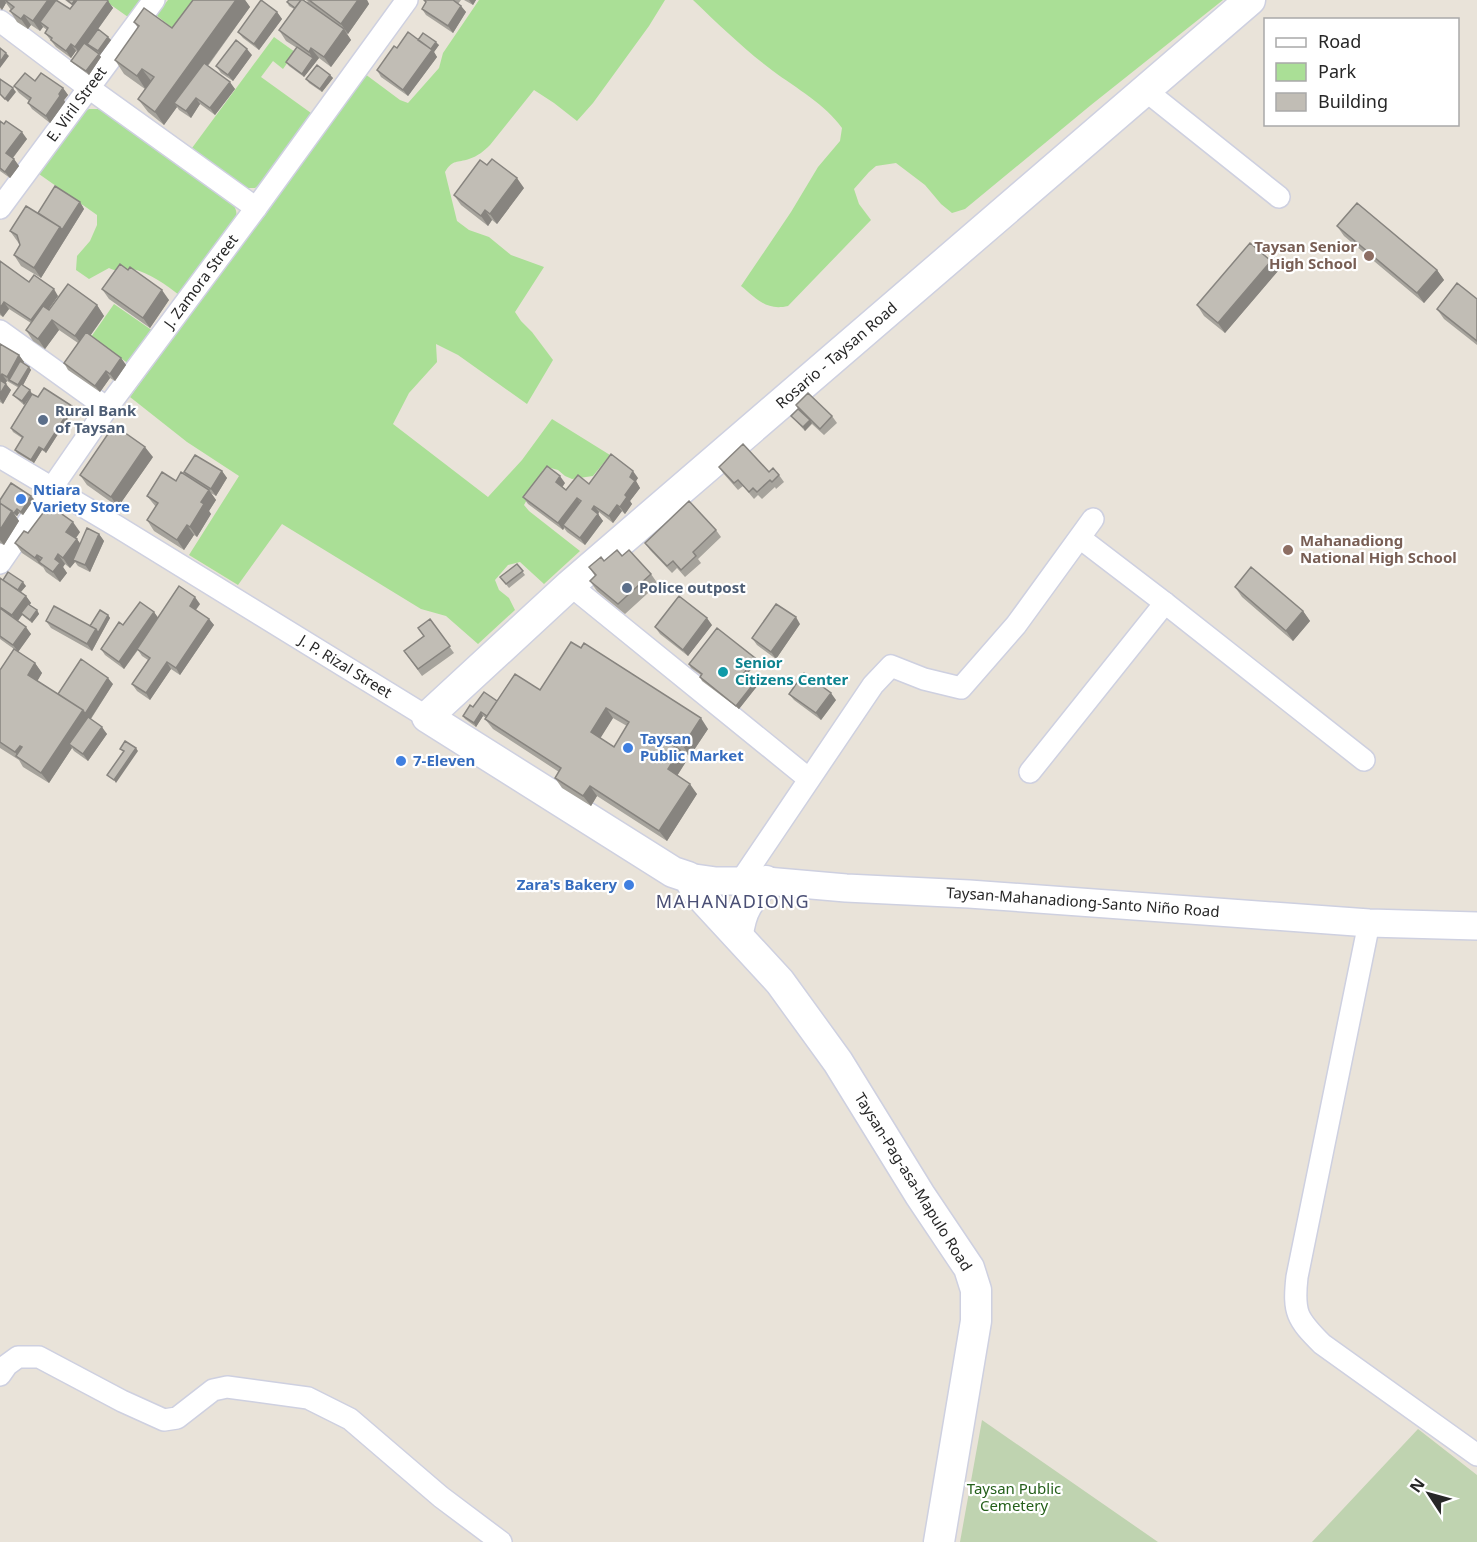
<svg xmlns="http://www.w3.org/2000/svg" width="1477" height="1542" viewBox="0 0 1477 1542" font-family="'Noto Sans',sans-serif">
<rect width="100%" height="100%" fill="#e9e3d9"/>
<!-- green -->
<path fill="#aadf96" d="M104,0h36l-12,17z
M168,0h31l-24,27h-4l-15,-12z
M479,0h186l-16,26 -56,77 -16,18 -23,-18 -20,-13 -44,55c-6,6 -12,11 -21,14 -12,4 -16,0 -24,13l12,49 12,9 20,7 22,18 33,12 -29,45 6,9 11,11 21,28 -26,44 -69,-49 -22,-11 1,18 -28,31 -16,31 95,73 34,-37 30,-41 58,36 -17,21 -21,3 -7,-3 -7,-6 -11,-3 -4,3 -19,35 5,6 51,40 -36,33 -24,-22 -12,3 -13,15 4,10 10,8 6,12 -37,34 -32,-28 -25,-7 -139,-85 -44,61 -49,-30 50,-79 -52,-34 -57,-45 235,-323 35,26 8,3 31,-35 4,-15z
M693,0h530l-132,105 -126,104 -13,4 -11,-9 -16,-19 -29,-22 -20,3 -7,6 -15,17 5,15 12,16 -83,86c-22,5 -31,-7 -47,-20l50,-74 27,-45 22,-26 2,-13c-16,-23 -46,-40 -69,-57 -28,-21 -54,-46 -80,-71z
M274,37l21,15 -12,17 -10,-8 -12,16 50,36 -52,72 -4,3h-9l-54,-40z
M89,109h9l4,2 132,95c3,5 3,9 1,14l-56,75c-12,-10 -31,-23 -47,-26 -9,-1 -14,4 -23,-1l-20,11 -13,-9 1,-14 13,-15 7,-16v-10l-58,-41 38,-57z
M114,304l39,27 -24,33 -38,-27z"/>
<!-- cemetery -->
<path fill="#bfd3b0" d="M982,1420l176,122h-198z
M1418,1429l59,46v67h-165z"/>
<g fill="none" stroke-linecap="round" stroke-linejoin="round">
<!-- minor casing -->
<g stroke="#ced0e0" stroke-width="24">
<g id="minor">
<path d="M0,21l89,67 167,120"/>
<path d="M1145,90l134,107"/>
<path id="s1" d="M0,208l154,-208"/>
<path d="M0,331l107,77"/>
<path id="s2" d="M0,457l118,70 309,190"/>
<path d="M1080,538l85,65 199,157"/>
<path id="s3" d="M0,563l107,-155 149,-200 151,-208"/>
<path d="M570,585l239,194"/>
<path d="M1030,772l135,-169"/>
<path d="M740,882l133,-197 18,-19 33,13 37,9 55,-63 77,-106"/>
<path d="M1369,923l-72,354c-4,36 0,42 25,67l155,111"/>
<path d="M0,1375l7,-10 11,-8h21l83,44 42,19 13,-2 36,-28 14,-3 81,11 42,21 91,78 60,45"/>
</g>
</g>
<!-- tertiary casing -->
<g stroke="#ced0e0" stroke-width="30">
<g id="tertiary">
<path id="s4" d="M688,877l28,4h50l80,7 123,6 400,29 108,3"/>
</g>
</g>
<!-- secondary casing -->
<g stroke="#ced0e0" stroke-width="33">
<g id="secondary">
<path d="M738,935c3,-26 11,-35 28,-54"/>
<path id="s5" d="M939,1542l37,-221v-31l-7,-22 -49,-73 -82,-133 -58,-80 -82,-89 -10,-16 -15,-5 -246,-155 143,-132 680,-585"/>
</g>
</g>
<!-- minor -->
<use href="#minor" stroke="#fff" stroke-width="21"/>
<!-- tertiary -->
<use href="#tertiary" stroke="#fff" stroke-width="27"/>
<!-- secondary -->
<use href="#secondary" stroke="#fff" stroke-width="30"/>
</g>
<!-- wall -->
<path fill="#a6a39c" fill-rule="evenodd" d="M0,0l70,9 3,-3 -8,-6h42l6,8 -17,24 12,5 3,3 -11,15 -10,-8 -3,-3 -1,1 15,12 -12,18 -15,-11 -3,-3 6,-9 -1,-1 -5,7 -15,-11 -11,-14 2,-3 -4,-3 -3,4 -9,-6 -3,4 -11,-7 -7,-11 1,-1 -5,-7 -4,7 -2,-2z
M193,0h52l5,7 -42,59 27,23 -20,26 -15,-11 -9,14 -12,-8 -2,-3 -13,18 -16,-13 -10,-13 7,-10 -21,-15 -9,-14 23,-32 -4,-6 38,6z
M306,0h61l2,4 -21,30 -2,-1 5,7 -20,27 -12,-9 -15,19 -15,-11 -3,-4 11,-14 -11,-7 -7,-11 15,-21 -5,-3 -2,-4h21z
M424,0h37l-3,4 3,2 5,6 -13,21 -27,-18 -4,-6 4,-7z
M464,0h12l-3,5z
M277,12l5,7 -23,31 -16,-12 -5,-6z
M418,40l21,5 -5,7 3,5 -29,39 -27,-19 -4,-7z
M252,55l-19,26 -12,-8 -5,-7z
M330,75l3,3 -11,14 -13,-9 -3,-4z
M35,81l28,7 5,7 -4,5 1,2 -15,21 -18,-14 -4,-6 1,-2 -10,-8 -5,-7z
M0,121l27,18 -14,19 6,8 -9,12 -10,-7z
M524,188l-27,36 -5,-4 -4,6 -27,-21 -7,-10z
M80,202l4,7 -43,69 -20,-12 -7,-11 6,-10 -10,-14 28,-18z
M1337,226l100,44 7,10 -20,23 -80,-67z
M0,261l29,21 29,14 -10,14 49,-5 7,11 -14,20 31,22 5,7 -11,16 -5,-3 -10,14 -32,-22 -4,-7 14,-20 -19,-13 -14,19 -12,-8 -7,-11 5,-7 -22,-14 -6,8 -3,-2z
M128,270l41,30 -19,28 -41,-29 -7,-10z
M1278,271l-53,62 -21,-17 -7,-11z
M1477,299v46l-33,-26 -7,-10z
M0,343l1,2 18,10 5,7 -1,1 6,4 2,3 -8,15 7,5 2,4 -8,11 -8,-7 -3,-3 6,-7 -12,-7 -2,2 6,7 -8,14 -3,-2v1z
M38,397l34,9 2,3 -28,44 -4,-3 -8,13 -17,-10 -2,-3 7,-12 -9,-6 -2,-4z
M796,405l36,11 5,7 -13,12 -12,-11 -7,7 -14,-15 7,-7z
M153,457l-35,50 -31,-22 -7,-10z
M719,467l50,5 10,3 5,7 -8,7 -1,-2 -13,12 -4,-4 -4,4 -11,-13 -5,4 -15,-17z
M222,471l5,7 -11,18 -5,-3 5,7 -7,11 2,3 -14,23 -3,-2 -10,15 -30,-19 -7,-11 9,-13 -9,-11 40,-20 -3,-4z
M638,478l-2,3 4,7 -10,13 2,3 -7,10 -3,-3 -9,12 -14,-11 -1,2 5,7 -18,24 -18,-13 -3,-4 -1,2 -35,-26 -5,-7 42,-14 -3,4 4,3 23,-6z
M34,499l-11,16 -4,-2 -2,3 -2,-1 4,6 -15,24 -4,-2v-43z
M716,530l5,7 -23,22 3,4 -16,14 -8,-9 -5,5 -22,-23 -5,-7z
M80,532l-4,6 4,6 19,-10 5,7 -14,31 -12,-6 -3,-4 -5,6 -5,-4 -2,3 4,6 -7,9 -14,-10 -3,-5 -21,-14 -7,-10 13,-10z
M622,556l29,18 7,10 -33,30 -28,-23 -7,-10 5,-5 -6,-9 15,-6z
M517,564l8,11 -16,13 -9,-11z
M0,578l3,2 23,6 -5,6 5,4 5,7 -2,2 8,5 2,4 -7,9 -10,-8 -4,6 13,13 -13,18 17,11 7,10 -5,8 21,13 55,-10 -22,35 16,15 -19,27 -14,-10 -2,-3 -23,35 -26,-16 -4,-7 -19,-12v-78l14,-21 -14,-10z
M1235,587l68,24 7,10 -17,20 -51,-44z
M200,604l-4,6 13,9 5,6 -34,50 -9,-6 -21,31 -13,-9 -5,-7 16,-24 -6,-4 -4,-6 -14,19 -19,-14 -4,-6 22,-24 31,-13 4,6z
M108,615l2,3 -18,33 -41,-23 -5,-7 44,5z
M430,619l24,34 -32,23 -18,-25 20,-15z
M800,624l-24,35 -19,-14 -5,-7z
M712,625l-24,31 -28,-22 -5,-7z
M755,658l2,3 -10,14 8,7 3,3 -19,24 -37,-28 -2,-4 1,-2 -10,-7 -2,-4z
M540,690l168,39 -18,27 -9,-5 6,9 -10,16 20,18 -30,47 -70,-45 -6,10 -29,-18 -7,-10 4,-6 -66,-43 -8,-10 1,-1 -3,-2 -7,11 -11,-8 -2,-3 10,-9zM613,718l14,8 -13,21 -14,-9z
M789,694l47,6 -15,20 -27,-20z"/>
<!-- shaded-wall -->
<path fill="#87847f" d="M0,0h9l-4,1 1,2 -4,7 -2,-3z
M48,0h9l-17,22 3,5 -3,4 -7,-10z
M236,0h9l5,7 -72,99 -4,-3 3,4 -13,18 -9,-13z
M358,0h9l2,4 -21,30 -7,-10z
M469,0h7l-3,5z
M108,1l5,7 -33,46 -5,-7z
M461,6l5,6 -13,21 -5,-7z
M277,12l5,7 -23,31 -5,-6z
M24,15l7,10 -3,4 -7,-10z
M344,29l7,11 -20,27 -7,-10z
M108,37l3,3 -11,15 -2,-4z
M436,42l3,3 -5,7 3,5 -29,39 -5,-6z
M71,44l5,7 -5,7 -5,-7z
M311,48l8,10 -15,19 -2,-3 11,-15 -4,-7z
M247,49l5,6 -19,26 -5,-6z
M6,53l3,3 -9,12v-6z
M99,54l2,3 -12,18 -3,-4z
M142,69l10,13 -6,8 -9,-14z
M330,75l3,3 -11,14 -2,-3z
M230,82l5,7 -20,26 -5,-7z
M13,88l3,4 -8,10 -3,-3z
M63,88l5,7 -4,5 1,2 -15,21 -4,-7z
M196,98l4,6 -9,14 -5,-7z
M22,132l5,7 -16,21 -5,-7z
M14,159l5,7 -9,12 -5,-6z
M517,178l7,10 -27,36 -7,-10z
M80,202l4,7 -43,69 -7,-10 26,-41z
M485,210l7,10 -4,6 -7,-10z
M1271,261l7,10 -53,62 -7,-10z
M1437,270l7,10 -20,23 -7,-10z
M54,289l4,7 -22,31 -5,-7z
M162,290l7,10 -19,28 -7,-10z
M4,302l5,7 -6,8 -3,-4v-5z
M97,305l7,11 -21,30 -8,-10z
M52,320l7,10 -14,19 -7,-10z
M19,355l5,7 -12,20 -3,-2 -2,-3z
M121,358l5,7 -11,16 -5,-7z
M29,367l2,3 -10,19 -3,-4z
M106,371l4,7 -10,14 -5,-6z
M2,374l5,7 -3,5 -4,-5v-4z
M6,384l5,6 -8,14 -3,-5v-5z
M30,390l2,4 -8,11 -2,-4z
M72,406l2,3 -28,44 -2,-3z
M810,420l2,3 -7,8 -2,-4z
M39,447l3,3 -8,13 -3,-3z
M145,447l8,10 -35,50 -7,-10z
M222,471l5,7 -11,18 -5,-7z
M633,471l5,7 -2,3 4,7 -10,13 2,3 -7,10 -5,-7 5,-12 5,-18z
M560,476l5,7 -4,6 -5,-7z
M209,490l7,10 -7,11 2,3 -14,23 -7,-10 11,-25z
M31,496l3,3 -11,16 -2,-3z
M577,498l5,7 -19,20 1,3 -1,2 -5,-7z
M617,505l5,6 -9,12 -4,-7z
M594,506l5,6 -2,4 -5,-7z
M17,509l2,4 -2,3 -3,-3z
M12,511l7,10 -15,24 -4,-5v-10z
M598,514l5,7 -18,24 -5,-7z
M73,522l7,10 -7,10 -7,-10z
M187,525l7,10 -10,15 -7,-10z
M99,534l5,7 -14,31 -5,-7z
M77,539l7,10 -11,11 2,2 -5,6 -7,-10z
M58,554l7,10 -2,3 4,6 -7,9 -7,-10 2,-13z
M37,555l8,10 -6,-3 4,6 -8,-10z
M23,582l3,4 -7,8 -2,-3z
M26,596l5,7 -14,19 -5,-7z
M195,597l5,7 -6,8 -4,-6z
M37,610l2,4 -7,9 -2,-3z
M1303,611l7,10 -17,20 -7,-10z
M154,612l5,7 -35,50 -5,-7z
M108,615l2,3 -10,18 -2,-3z
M796,617l4,7 -24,35 -5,-7z
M707,618l5,7 -24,31 -5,-6z
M209,619l5,6 -34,50 -4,-7z
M26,627l5,7 -13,18 -5,-7z
M96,629l4,7 -8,15 -5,-7z
M755,658l2,3 -11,15 -2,-3z
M167,662l4,7 -21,31 -4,-7z
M35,663l7,10 -7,12 -7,-10z
M108,678l5,6 -40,62 -4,-2 3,4 -23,35 -8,-10 42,-63z
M755,682l3,3 -19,24 -3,-3z
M831,693l5,7 -15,20 -5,-7z
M606,708l7,10 -15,24 -7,-10z
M481,712l2,4 -7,11 -2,-4z
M701,718l7,11 -18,27 -7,-10z
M102,727l5,7 -19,27 -5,-7z
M671,739l7,10 -10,-7z
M20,746l7,10 -7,3 -5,-7z
M136,748l2,3 -22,32 -2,-3z
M680,750l7,10 -12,19 -7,-10z
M690,784l7,10 -30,47 -8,-10z
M590,786l7,10 -6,10 -8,-10z"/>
<!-- building -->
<path fill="#c1bdb5" stroke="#87847f" stroke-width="1.5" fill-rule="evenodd" d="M5,0h43l-15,21 -9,-6 -3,4 -11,-8 4,-4z
M56,0l14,9 7,-9h30l1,1 -33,46 -4,-3 -5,7 -15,-11 1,-2 -7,-5 3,-5 -8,-6z
M67,0h8l-3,4z
M193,0h43l-81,112 -17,-13 16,-22 -12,-8 -5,7 -22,-16 24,-34 -5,-4 10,-14 28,20z
M261,0l16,12 -23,32 -16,-12z
M289,0h12l-6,8 -8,-6z
M301,0h2l41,29 -20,28 -13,-9 -2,4 -30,-22z
M309,0h49l-17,24z
M424,0h29l8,6 -13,20 -26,-17 4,-7z
M98,29l10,8 -10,14 -11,-7z
M408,32l24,18 -29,40 -26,-20 17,-24 3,2z
M423,33l13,9 -5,7 -13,-9z
M236,40l11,9 -19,26 -12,-9z
M84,43l15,11 -13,17 -15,-10z
M297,47l16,11 -11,16 -16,-12z
M0,48l6,5 -6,9z
M204,63l26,19 -20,26 -14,-10 -10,13 -12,-8z
M317,65l13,10 -10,14 -14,-10z
M25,73l10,8 6,-8 22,15 -4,6 1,2 -14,20 -18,-13 3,-5 -17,-12z
M0,79l13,9 -8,11 -5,-5z
M0,121l4,3 2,-3 16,11 -16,21 8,6 -9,13 -5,-4z
M492,159l25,19 -27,36 -5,-4 -4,6 -27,-21 26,-35 7,5z
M55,186l25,16 -18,28 -2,-3 -22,-14z
M1357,203l80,67 -20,23 -80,-67z
M26,206l34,21 -26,41 -20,-13 6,-10 -3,-10 -7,-4z
M1250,243l21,18 -53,62 -21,-18z
M0,261l29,21 5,-7 20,14 -23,31 -27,-18 -4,6z
M120,264l8,6 2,-3 32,23 -19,28 -41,-29z
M1457,283l20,16v42l-40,-32z
M68,284l29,21 -22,31 -23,-16 -14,19 -12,-9 17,-24 6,4z
M86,332l35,26 -11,16 -4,-3 -11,15 -31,-23z
M0,344l19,11 -12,22 -5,-3 -2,3z
M20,361l9,6 -11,18 -9,-5z
M0,380l6,4 -6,10z
M21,384l9,6 -8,11 -9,-6z
M44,388l28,18 -28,44 -5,-3 -8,13 -16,-10 8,-13 -12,-9 21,-34 6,3z
M808,393l24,23 -12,13 -24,-24z
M798,409l12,11 -7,7 -12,-11z
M114,425l31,22 -34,50 -31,-22z
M743,444l26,28 4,-4 6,7 -7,7 -2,-2 -13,12 -4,-4 -4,4 -11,-12 -4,3 -15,-16z
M611,454l22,17 -3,6 5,4 -10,14 2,2 -7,10 -3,-2 -8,11 -15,-10 -2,3 6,5 -18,24 -17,-13 18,-24 -4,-3 -19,25 -35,-26 24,-31 13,10 -4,6 10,8 12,-15 11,9z
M195,455l27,16 -11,18 -27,-17z
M162,472l14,9 5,-9 28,18 -8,12 3,2 -14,23 -3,-2 -10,15 -30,-20 11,-17 -11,-7z
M11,483l20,13 -10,16 -4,-3 -3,4 -14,-10v-3z
M689,501l27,29 -23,22 3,4 -15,14 -8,-9 -6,5 -22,-23z
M0,503l12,8 -12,19z
M49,505l24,17 -7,10 11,7 -14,19 -5,-4 -3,5 5,4 -7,9 -14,-10 3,-4 -5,-3 -2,3 -20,-15 9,-12 4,2z
M87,528l12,6 -14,31 -12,-5z
M617,550l5,6 7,-6 22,24 -33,30 -28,-23 6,-6 -7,-8 12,-10 3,4z
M517,564l6,7 -17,13 -6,-7z
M1251,567l52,44 -17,20 -51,-44z
M8,572l15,10 -5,8 -15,-10z
M0,578l26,18 -14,19 -12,-8z
M179,586l16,11 -5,9 19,13 -33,49 -9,-6 -21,31 -14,-9 18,-26 -13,-9z
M679,596l28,22 -24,32 -28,-23z
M140,602l14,10 -35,50 -18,-13 18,-27 4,3z
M28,604l9,6 -7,10 -9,-7z
M776,604l20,13 -25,35 -19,-14z
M54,606l42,23 -9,15 -41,-23z
M0,608l26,19 -13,18 -13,-9z
M100,610l8,5 -10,18 -2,-4 -6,-3z
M430,619l20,27 -32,23 -14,-18 20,-15 -6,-8z
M717,628l38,30 -11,15 11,9 -19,24 -36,-29 2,-3 -13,-10z
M571,642l10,6 3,-5 117,75 -18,28 -12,-7 -3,3 12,8 -12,19 22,15 -31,47 -69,-45 -7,10 -28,-18 6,-10 -76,-49 30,-45 25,16zM606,708l23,14 -15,25 -23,-15z
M14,649l21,14 -7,12 55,35 -42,63 -25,-17 6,-9 -2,-1 -5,6 -15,-10v-72z
M81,659l27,19 -23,36 -2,-4 -25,-16z
M804,673l27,20 -15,20 -27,-19z
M484,692l13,9 -10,15 -6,-4 -7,11 -11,-7 7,-11 3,2z
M88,717l14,10 -19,27 -14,-10z
M125,741l11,7 -22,32 -7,-5 17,-24 -4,-2z"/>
<!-- markers -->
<g fill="#8d6e63" stroke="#fff" stroke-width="2">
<circle cx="1369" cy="256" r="6"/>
<circle cx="1288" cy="550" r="6"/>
</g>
<g fill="#5c6f8a" stroke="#fff" stroke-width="2">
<circle cx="43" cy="420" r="6"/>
<circle cx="627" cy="588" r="6"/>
</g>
<g fill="#3f7fe0" stroke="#fff" stroke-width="2">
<circle cx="21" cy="499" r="6"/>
<circle cx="628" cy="748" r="6"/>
<circle cx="401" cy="761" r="6"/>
<circle cx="629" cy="885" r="6"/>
</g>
<circle fill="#0f9aa8" stroke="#fff" stroke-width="2" cx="723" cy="672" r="6"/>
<g text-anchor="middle" stroke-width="4.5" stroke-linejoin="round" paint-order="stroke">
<!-- street labels -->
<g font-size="15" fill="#272727" stroke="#fff">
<text dy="5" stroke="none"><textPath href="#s1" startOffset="129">E. Viril Street</textPath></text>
<text dy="5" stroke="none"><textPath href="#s3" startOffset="346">J. Zamora Street</textPath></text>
<text dy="5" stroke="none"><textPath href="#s5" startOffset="1614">Rosario - Taysan Road</textPath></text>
<text dy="5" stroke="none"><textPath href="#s2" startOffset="404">J. P. Rizal Street</textPath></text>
<text dy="5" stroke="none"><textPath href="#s4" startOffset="396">Taysan-Mahanadiong-Santo Niño Road</textPath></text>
<text transform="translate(913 1182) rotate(58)" y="5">Taysan-Pag-asa-Mapulo Road</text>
</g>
<!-- education labels -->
<g font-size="15" font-weight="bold" fill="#785e54" stroke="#fff" text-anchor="end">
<text x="1357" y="252">Taysan Senior<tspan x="1357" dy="17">High School</tspan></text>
<text x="1300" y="546" text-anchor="start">Mahanadiong<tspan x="1300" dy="17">National High School</tspan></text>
</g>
<!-- service labels -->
<g font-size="15" font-weight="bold" fill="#4e5e75" stroke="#fff" text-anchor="start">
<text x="55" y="416">Rural Bank<tspan x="55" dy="17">of Taysan</tspan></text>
<text x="639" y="593">Police outpost</text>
</g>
<!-- shop labels -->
<g font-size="15" font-weight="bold" fill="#366cbe" stroke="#fff" text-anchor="start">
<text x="33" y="495">Ntiara<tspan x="33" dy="17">Variety Store</tspan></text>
<text x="640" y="744">Taysan<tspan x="640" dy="17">Public Market</tspan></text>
<text x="413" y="766">7-Eleven</text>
<text x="617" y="890" text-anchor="end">Zara's Bakery</text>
</g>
<!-- culture labels -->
<g font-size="15" font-weight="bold" fill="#0d838f" stroke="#fff" text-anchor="start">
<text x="735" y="668">Senior<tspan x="735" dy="17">Citizens Center</tspan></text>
</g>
<!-- park labels -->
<g font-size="15" fill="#25601b" stroke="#fff">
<text x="1014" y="1494">Taysan Public<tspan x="1014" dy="17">Cemetery</tspan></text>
</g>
<!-- quarter labels -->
<g font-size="18" letter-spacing="1.5" fill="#4a4f75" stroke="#fff">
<text x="733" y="908">MAHANADIONG</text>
</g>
</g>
<!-- legend -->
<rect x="1264" y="18" width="195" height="108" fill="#ffffff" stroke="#a9a9a9" stroke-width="1.5"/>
<rect x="1276" y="38" width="30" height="9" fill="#ffffff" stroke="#a9a9a9" stroke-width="1.5"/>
<text x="1318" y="48" font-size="18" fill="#272727">Road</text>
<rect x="1276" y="63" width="30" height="18" fill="#aadf96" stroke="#a9a9a9" stroke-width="1.5"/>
<text x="1318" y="78" font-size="18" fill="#272727">Park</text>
<rect x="1276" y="93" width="30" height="18" fill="#c1bdb5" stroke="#a9a9a9" stroke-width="1.5"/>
<text x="1318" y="108" font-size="18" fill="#272727">Building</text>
<!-- north arrow -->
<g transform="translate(1429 1494) rotate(306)" stroke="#ffffff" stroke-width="4.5" paint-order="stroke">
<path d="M0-4.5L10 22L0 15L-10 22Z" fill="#272727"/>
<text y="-9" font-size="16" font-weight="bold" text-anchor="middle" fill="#272727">N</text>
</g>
</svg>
